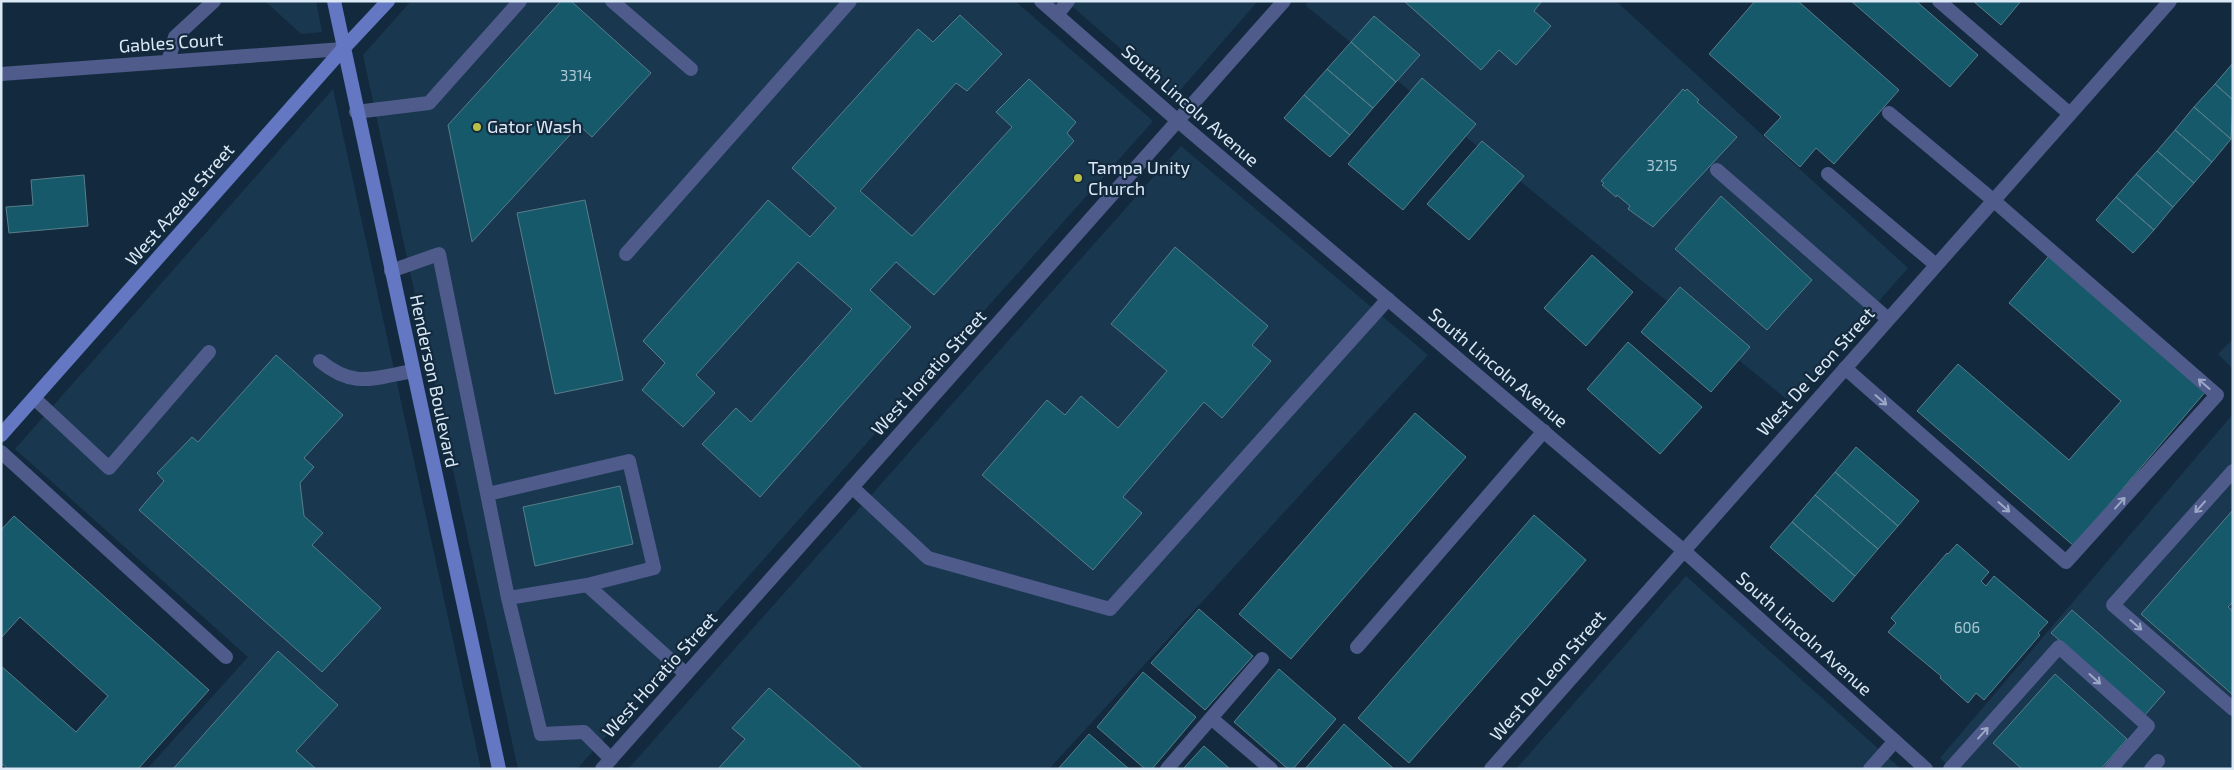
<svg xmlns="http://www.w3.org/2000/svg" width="2234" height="770" viewBox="0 0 2234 770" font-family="'Exo 2',sans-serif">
<rect width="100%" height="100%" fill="#132a3e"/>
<!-- built -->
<path fill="#19374f" d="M265,1h51l6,31 -21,2z
M411,1h604l138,120 -576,648h-59l-155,-714z
M1066,1h192l-83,95z
M1309,1h307l292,267 -118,134 -485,-397z
M333,89l148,680h-334l101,-112 -233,-208z
M1181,146l247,209 -379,414h-421z
M2233,339v30l-15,-15z
M2233,414v355h-281l-12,-11z
M1686,576l215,193h-385z"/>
<!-- building -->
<path fill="#16596a" stroke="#587e8a" d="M561,1h10l80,72 -59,64 -13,-12 -107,117 -24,-117z
M1404,1h138l-8,10 17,15 -35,39 -17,-15 -18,20z
M1755,1h43l101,89 -65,74 -18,-16 -16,19 -36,-32 17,-18 -72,-63z
M1851,1h65l62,54 -28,32z
M1973,1h48l-20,24z
M960,15l42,39 -35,37 -11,-8 -96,108 52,45 100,-109 -16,-15 33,-33 47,43 -9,11 7,8 -140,154 -38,-33 -26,28 41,37 -151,170 -58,-53 34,-36 15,14 101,-113 -54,-47 -102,113 19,18 -32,34 -41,-37 23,-27 -22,-22 125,-141 42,37 26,-29 -44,-40 126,-139 15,13z
M1374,16l46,39 -24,27 -45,-40z
M1351,42l45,40 -23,26 -46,-39z
M2233,63v37l-18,-16z
M1327,69l46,39 -23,27 -46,-40z
M1422,78l54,46 -73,86 -55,-46z
M2215,84l18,16 -2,39 -37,-32z
M1683,89l2,2 2,-2 12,11 -2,2 40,35 -84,90 -25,-18 2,-3 -13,-11 -1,2 -14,-12 2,-2 -3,-2z
M1304,95l46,40 -20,22 -46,-39z
M2194,107l37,32 -19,23 -37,-32z
M2175,130l37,32 -18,21 -37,-32z
M1482,141l42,35 -55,64 -42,-36z
M2157,151l37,32 -21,24 -37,-33z
M2136,174l37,33 -19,23 -38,-33z
M84,175l4,51 -79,7 -3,-26 27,-2 -2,-25z
M1721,196l91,84 -45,50 -92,-81z
M2116,197l38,33 -21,23 -37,-33z
M585,200l38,180 -68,14 -38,-181z
M1175,247l93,79 -16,19 19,16 -49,57 -18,-16 -81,95 19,16 -49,57 -111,-95 65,-75 18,15 16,-19 37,32 49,-57 -56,-47z
M1592,255l41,37 -47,54 -42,-38z
M2049,256l157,135 -132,155 -157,-135 41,-47 111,96 52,-59 -112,-98z
M1680,287l70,60 -39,45 -70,-60z
M1628,342l74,65 -42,47 -73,-65z
M276,355l67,60 -39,43 10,9 -14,16 4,33 19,17 -11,12 69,63 -59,64 -183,-162 25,-29 -7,-8 35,-36 6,5z
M1415,413l51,44 -175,202 -52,-45z
M1856,447l63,54 -21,25 -63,-54z
M1835,472l63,54 -20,23 -63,-54z
M620,486l13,58 -98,22 -12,-59z
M1815,495l63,54 -23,27 -63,-54z
M2233,510v92l-5,5 5,4v84l-92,-81z
M1534,515l52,45 -177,203 -51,-45z
M14,516l195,174 -71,79h-130l-7,-6v-97l75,66 32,-36 -88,-79 -19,21v-108z
M1792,522l63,54 -22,26 -63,-55z
M1957,544l32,28 -8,9 5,5 8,-10 54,46 -10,11 2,2 -56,65 -8,-7 -8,10 -28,-25 1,-2 -53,-44 8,-9 -5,-5 56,-65 1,1z
M1199,609l54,47 -48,54 -54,-47z
M2072,610l93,82 -20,23 -94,-82z
M278,651l60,54 -42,46 20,18h-143z
M1279,669l57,50 -43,50h-5l-54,-47z
M1143,672l53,45 -44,52h-7l-48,-42z
M2055,674l72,65 -26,30h-79l-29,-26z
M769,688l94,81h-145l27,-30 -13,-11z
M1344,724l50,45h-89z
M1089,734l40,35h-71z
M1204,746l26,23h-47z"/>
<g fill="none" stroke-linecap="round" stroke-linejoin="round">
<!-- service -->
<path stroke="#4e5b8b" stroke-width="14" d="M612,1l79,68
M1939,1l131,113
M1057,15l11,-14
M356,112l73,-9 91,-102
M1717,170l171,149
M1828,174l108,91
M626,254l224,-253
M391,271l48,-17 69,344 79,-13 67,-17 -25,-107 -141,33
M320,361c34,28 53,17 93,10
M1845,368l221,194 151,-167 -224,-195 -104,-87
M34,398l75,70 100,-116
M1,452l225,205
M2233,471l-120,134 120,104
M852,487l76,71 182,51 278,-310
M587,585l99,89
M508,598l33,136 43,-2 27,27
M1357,647l187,-216
M1211,718l60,51
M1167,769l95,-110
M1870,769l25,-28
M1950,769l109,-122 89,79 -37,43
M2151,769l7,-8"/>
<!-- minor -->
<path stroke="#4e5b8b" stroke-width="14" d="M1041,1l137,120 505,429 243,219
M168,62l7,-25 39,-36
M1,74l342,-25
M602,769l682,-768
M1491,769l679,-768"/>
<!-- secondary -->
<path stroke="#6377c3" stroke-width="14" d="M334,1l165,768
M1,435l342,-386 45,-48"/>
</g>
<!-- one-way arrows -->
<defs><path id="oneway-shaft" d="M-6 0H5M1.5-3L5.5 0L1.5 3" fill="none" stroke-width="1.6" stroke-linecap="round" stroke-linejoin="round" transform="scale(1.25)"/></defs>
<g stroke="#9ca9c6">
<use href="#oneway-shaft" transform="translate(2204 384) rotate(-139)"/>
<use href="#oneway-shaft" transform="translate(1881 400) rotate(41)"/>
<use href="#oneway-shaft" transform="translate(2120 503) rotate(-48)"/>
<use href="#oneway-shaft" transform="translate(2004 507) rotate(41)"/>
<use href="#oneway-shaft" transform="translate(2200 507) rotate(132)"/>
<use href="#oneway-shaft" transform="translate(2136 625) rotate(41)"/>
<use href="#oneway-shaft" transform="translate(2095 679) rotate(42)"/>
<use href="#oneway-shaft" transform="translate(1983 733) rotate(-48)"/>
</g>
<!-- markers -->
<g fill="#b9c046" stroke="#132a3e" stroke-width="2">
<circle cx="477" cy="127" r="5"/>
<circle cx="1078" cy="178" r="5"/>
</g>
<g text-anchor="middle" stroke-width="4.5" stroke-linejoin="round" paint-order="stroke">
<!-- number labels -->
<g font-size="15" fill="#aac5d3">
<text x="576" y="81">3314</text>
<text x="1662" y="171">3215</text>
<text x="1967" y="633">606</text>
</g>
<!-- street labels -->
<g font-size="18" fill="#dbe9f6" stroke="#132a3e">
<text transform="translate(171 43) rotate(-4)" y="6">Gables Court</text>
<text transform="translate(1190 106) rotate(41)" y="6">South Lincoln Avenue</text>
<text transform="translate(180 205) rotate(-49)" y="6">West Azeele Street</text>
<text transform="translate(1498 368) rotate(40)" y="6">South Lincoln Avenue</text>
<text transform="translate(1816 372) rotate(-48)" y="6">West De Leon Street</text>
<text transform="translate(929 373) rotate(-48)" y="6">West Horatio Street</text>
<text transform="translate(434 381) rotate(78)" y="6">Henderson Boulevard</text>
<text transform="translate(1804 634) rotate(42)" y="6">South Lincoln Avenue</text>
<text transform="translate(660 675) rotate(-48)" y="6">West Horatio Street</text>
<text transform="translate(1548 676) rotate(-49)" y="6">West De Leon Street</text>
</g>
<!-- poi labels -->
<g font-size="18" fill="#dbe9f6" stroke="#132a3e" text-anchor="start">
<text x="487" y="133">Gator Wash</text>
<text x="1088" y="174">Tampa Unity<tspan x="1088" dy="21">Church</tspan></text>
</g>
</g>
<!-- border -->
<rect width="2234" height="770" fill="none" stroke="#dbe9f6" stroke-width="5"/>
</svg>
